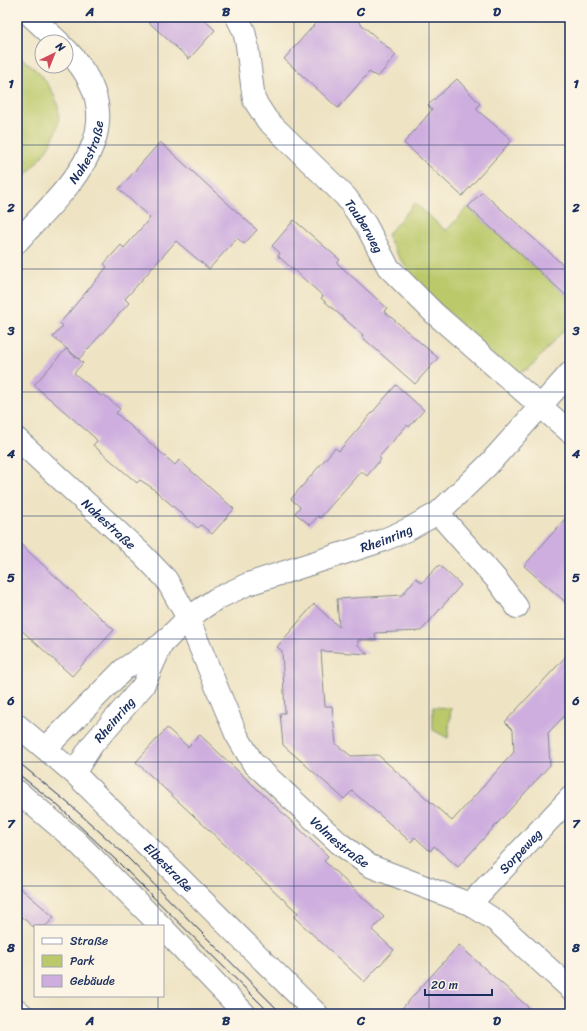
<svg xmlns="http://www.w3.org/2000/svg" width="587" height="1031" viewBox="0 0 587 1031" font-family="Sriracha,sans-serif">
<rect width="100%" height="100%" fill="#fcf5e5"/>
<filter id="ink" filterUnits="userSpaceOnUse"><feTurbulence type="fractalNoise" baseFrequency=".025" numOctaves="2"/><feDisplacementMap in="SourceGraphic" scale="8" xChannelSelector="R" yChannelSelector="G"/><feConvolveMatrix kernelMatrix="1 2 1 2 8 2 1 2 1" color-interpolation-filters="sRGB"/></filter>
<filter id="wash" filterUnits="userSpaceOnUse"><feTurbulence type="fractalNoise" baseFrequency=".012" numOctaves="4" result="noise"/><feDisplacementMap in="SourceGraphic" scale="16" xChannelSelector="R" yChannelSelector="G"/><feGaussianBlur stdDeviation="0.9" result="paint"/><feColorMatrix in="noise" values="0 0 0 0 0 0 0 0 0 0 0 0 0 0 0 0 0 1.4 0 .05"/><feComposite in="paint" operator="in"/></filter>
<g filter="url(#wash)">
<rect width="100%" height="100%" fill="#eee3c3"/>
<!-- green -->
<path fill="#bbc96b" stroke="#6b7c64" d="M17,54c9,8 20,15 27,25 35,44 1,73 -27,107z
M415,203l31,28 22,-24 102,92v24l-40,45 -7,3 -15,-2 -91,-86 -20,-29 -10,-19z
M433,707l18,1 -3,30 -15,-8z"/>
<g id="blocks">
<!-- building -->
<path fill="#ceaedf" d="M143,17h58l14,13 -26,29z
M321,17h32l43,38 -18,22 -9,-5 -31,36 -54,-49z
M457,79l23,25 -4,5 36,31 -50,56 -58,-53 28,-33 -4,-5z
M160,142l97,88 -13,14 -7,-6 -28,31 -33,-28 -51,58 4,4 -50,56 -26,-22 10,-11 -3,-3 47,-56 -3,-3 17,-19 3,3 26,-30 -31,-29z
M482,192l88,79v28l-102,-92z
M294,220l46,40 -3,3 50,45 -3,3 54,47 -23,26 -53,-47 1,-2 -42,-37 2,-2 -45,-40 2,-3 -8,-7z
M66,349l17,14 -9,10 27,23 2,-2 17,15 -4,4 59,52 4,-5 55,49 -22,25 -11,-9 -3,3 -47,-41 -11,-7 -3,3 -44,-38 4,-4 -2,-3 -61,-53z
M396,385l28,25 -15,17 -2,-2 -28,32 2,2 -14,17 -6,-5 -41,47 -2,-2 -8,9 -15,-12 5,-6 -9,-8 44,-51 4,3z
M570,513v93l-46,-40z
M17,541l97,89 -42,46 -55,-50z
M439,565l22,20 -40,46 -46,2 1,7h-18v5l10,9 -47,-3 4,55h7l4,38 15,12 27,-1 74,66 62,-69 -1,-22 -8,-8 65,-70v58l-22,23 2,32 -92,102 -24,-21 -4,5 -15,-14 -4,5 -59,-51 -8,8 -61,-54 -3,-32h5l-3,-62 -5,-4 37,-43 25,23 -2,-28 65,-4 14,-17 6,5z
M167,728l21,19 12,-12 128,121 -4,5 60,56 -12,13 22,20 -30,32 -70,-65 4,-4 -162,-151z
M17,885l37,32 -8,9h-14l-15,-13z
M459,945l23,21 54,48h-139z"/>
</g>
</g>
<g filter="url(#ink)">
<use href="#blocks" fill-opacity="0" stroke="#848990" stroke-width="1"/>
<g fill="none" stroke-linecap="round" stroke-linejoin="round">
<!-- minor casing -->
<g stroke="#848990" stroke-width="24">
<g id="minor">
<path d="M32,17l27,25"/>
<path id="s1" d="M237,17l7,14 3,14 7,55 13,20 79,77 20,28 22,42 46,46 136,119"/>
<path id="s2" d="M17,242c54,-59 123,-115 49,-193"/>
<path id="s3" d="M17,439l125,115 24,25 22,39 48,116 17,29 86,80 31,23 100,38 26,17 74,67"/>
<path d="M438,513l59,67 20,27"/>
<path id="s4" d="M17,725l57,48 243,241"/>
<path id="s5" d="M46,748l78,-79 38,-25 26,-26 28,-19 32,-15 133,-43 26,-11 31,-17 50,-48 82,-92"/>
<path id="s6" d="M74,773l18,-28 51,-59 19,-42"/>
<path d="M17,791l59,50 85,85"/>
<path id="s7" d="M470,904l100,-106"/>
<path d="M163,928l82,86"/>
<path d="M17,1010l5,4"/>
</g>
</g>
<!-- minor -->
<use href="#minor" stroke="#fff" stroke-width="22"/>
<!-- tram -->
<path stroke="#1b2f5e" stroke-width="1" d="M17,761l52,43 54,49 159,161
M17,773l38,30 62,58 154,153"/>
</g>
</g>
<!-- grid -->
<path fill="none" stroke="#1b2f5e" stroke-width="1" stroke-opacity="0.55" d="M158,17v909M294,17v997M429,17v997M17,145h553M17,269h553M17,392h553M17,516h553M17,639h553M17,762h553M17,886h553M158,996v18"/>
<g text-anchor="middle" stroke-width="3.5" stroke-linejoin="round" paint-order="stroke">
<!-- street labels -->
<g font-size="13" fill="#1b2f5e" stroke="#fcf5e5">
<text dy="5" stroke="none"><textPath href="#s2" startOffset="115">Nahestraße</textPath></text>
<text dy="5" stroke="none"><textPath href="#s1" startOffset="254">Tauberweg</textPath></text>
<text dy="5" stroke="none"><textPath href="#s3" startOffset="125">Nahestraße</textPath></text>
<text dy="5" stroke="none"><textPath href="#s5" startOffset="408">Rheinring</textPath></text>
<text dy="5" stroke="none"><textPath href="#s6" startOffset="67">Rheinring</textPath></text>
<text dy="5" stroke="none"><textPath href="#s3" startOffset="526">Volmestraße</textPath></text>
<text dy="5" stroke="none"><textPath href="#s7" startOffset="73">Sorpeweg</textPath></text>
<text dy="5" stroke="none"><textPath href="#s4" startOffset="208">Elbestraße</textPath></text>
</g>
</g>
<!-- margin -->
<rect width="587" height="1031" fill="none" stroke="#fcf5e5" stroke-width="44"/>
<!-- legend -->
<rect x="34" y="925" width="130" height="72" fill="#fcf5e5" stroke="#a2a6af"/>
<rect x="42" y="938" width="20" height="6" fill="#ffffff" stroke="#a2a6af"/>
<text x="70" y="945" font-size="12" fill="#1b2f5e">Straße</text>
<rect x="42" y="955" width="20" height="12" fill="#bbc96b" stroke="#a2a6af"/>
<text x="70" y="965" font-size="12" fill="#1b2f5e">Park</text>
<rect x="42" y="975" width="20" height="12" fill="#ceaedf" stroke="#a2a6af"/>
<text x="70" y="985" font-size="12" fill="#1b2f5e">Gebäude</text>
<!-- north arrow -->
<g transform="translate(54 54) rotate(43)"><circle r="19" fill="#fcf5e5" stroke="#a2a6af"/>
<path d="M0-3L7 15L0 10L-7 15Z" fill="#d1495b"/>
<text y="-6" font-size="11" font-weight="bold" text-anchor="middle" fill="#1b2f5e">N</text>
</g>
<!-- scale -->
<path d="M425 989v6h67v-6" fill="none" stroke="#1b2f5e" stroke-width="2"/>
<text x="431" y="989" font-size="12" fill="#1b2f5e" stroke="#fcf5e5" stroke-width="3" paint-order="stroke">20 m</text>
<rect x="22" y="22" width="543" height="987" fill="none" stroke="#1b2f5e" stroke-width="1.5"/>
<g font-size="13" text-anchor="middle" font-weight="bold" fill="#1b2f5e">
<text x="90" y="16">A</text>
<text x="226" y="16">B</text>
<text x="361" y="16">C</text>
<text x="497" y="16">D</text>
<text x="11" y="88">1</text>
<text x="576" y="88">1</text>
<text x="11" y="212">2</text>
<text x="576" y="212">2</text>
<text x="11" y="335">3</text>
<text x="576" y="335">3</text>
<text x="11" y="458">4</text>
<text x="576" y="458">4</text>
<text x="11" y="582">5</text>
<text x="576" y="582">5</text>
<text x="11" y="705">6</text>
<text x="576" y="705">6</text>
<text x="11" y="828">7</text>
<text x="576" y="828">7</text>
<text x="11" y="952">8</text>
<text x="576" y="952">8</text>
<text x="90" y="1025">A</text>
<text x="226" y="1025">B</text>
<text x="361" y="1025">C</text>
<text x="497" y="1025">D</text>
</g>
</svg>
